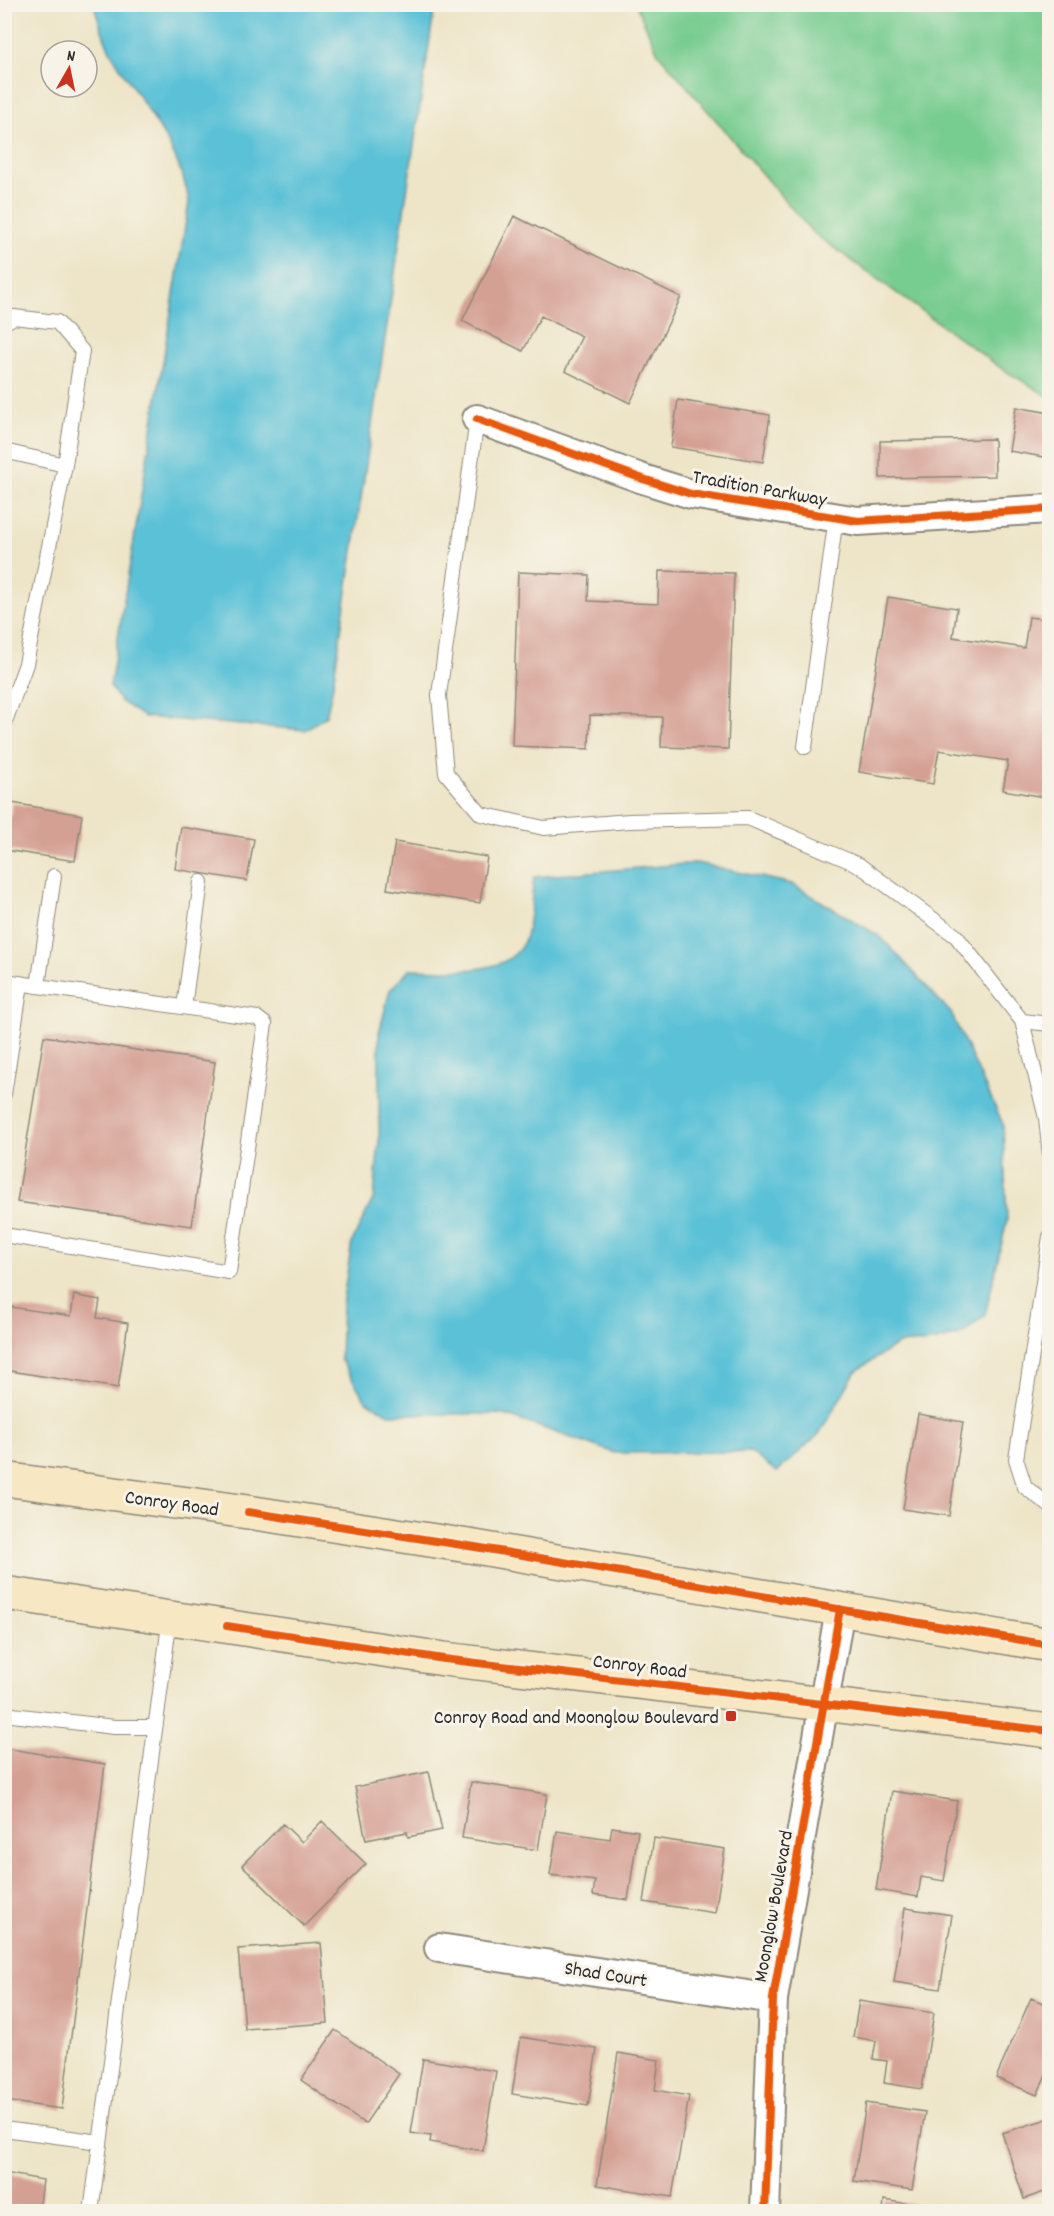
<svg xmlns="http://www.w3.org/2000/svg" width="1054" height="2216" viewBox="0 0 1054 2216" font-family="Dekko,sans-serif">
<rect width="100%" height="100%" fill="#f7f3e8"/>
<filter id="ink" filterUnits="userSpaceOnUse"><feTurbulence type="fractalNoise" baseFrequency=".0167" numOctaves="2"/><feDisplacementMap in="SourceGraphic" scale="12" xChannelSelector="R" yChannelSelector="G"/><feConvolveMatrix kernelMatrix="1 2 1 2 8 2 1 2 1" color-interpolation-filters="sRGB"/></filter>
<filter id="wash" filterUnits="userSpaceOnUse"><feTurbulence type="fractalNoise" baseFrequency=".008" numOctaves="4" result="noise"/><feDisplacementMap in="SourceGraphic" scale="24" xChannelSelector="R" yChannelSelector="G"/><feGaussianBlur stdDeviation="1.35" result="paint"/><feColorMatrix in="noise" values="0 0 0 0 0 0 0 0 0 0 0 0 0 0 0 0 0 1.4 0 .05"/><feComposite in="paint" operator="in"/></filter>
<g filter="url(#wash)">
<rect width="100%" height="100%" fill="#eee5c8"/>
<!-- green -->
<path fill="#77cc90" stroke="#517c5e" stroke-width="1.5" d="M636,5h413v392l-48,-29 -189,-136 -154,-179z"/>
<!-- water -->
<path fill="#5ac1d7" stroke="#427681" stroke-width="1.5" d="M94,5h341l-103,686 -6,25 -21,14 -161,-13 -24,-16 -10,-15 79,-484c-9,-58 -51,-101 -78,-150 -8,-14 -12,-32 -17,-47z
M697,863l95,21 89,53 70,76 52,111 4,96 -22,95 -23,19 -30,8 -34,2 -42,27 -37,63 -42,38 -27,-20 -135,1 -113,-39h-113l-23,-13 -26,-42 2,-54 10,-63 22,-45 5,-56v-108l11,-43 20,-21c33,0 98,10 114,-28 6,-12 8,-48 10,-64z"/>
<g id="blocks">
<!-- building -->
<path fill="#d5a094" d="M514,216l167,81 -51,106 -65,-32 17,-35 -41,-20 -18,35 -61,-30z
M678,400l92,15 -7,47 -92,-15z
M1016,407l34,6v45l-41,-7z
M994,439l1,37 -115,2v-37z
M659,571l75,2 -6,176 -67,-2 1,-30 -72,-2 -1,34 -77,-3 6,-174 71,3 -1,26 70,3z
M888,597l69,11 -4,29 71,11 5,-31 21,3v178l-47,-8 5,-29 -69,-11 -6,34 -74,-12z
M12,803l70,12 -7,46 -70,-11z
M181,827l73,12 -7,42 -72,-12z
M395,842l92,15 -7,46 -93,-14z
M44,1036l171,26 -23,164 -175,-24z
M74,1295l26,5 -3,18 31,5 -10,65 -114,-18v-64l67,10z
M918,1414l45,8 -14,94 -46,-7z
M4,1748l101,16 -43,345 -58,-8z
M429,1772l13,58 -34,7 -1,-5 -41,8 -11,-53z
M471,1782l76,12 -9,56 -76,-12z
M892,1791l65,10 -13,80 -23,-4 -3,20 -42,-7z
M322,1821l44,43 -62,62 -62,-61 41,-41 19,18z
M612,1827l26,4 -10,69 -35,-5 2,-14 -45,-6 7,-44 53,8z
M654,1838l71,11 -10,64 -71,-11z
M905,1908l47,7 -12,74 -46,-7z
M321,1943l7,80 -83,6 -7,-80z
M1031,1998l19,8v61l-13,28 -41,-17z
M859,2001l75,12 -12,76 -38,-6 3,-22 -14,-2 3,-18 -23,-4z
M335,2030l64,44 -34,50 -64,-44z
M521,2037l76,12 -9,57 -76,-12z
M618,2053l41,7 -4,30 34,6 -17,101 -75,-12z
M423,2059l73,12 -13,80 -53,-9 1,-6 -20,-3z
M866,2103l59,9 -13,78 -58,-9z
M1050,2118v72l-26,9 -22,-66z
M4,2173l39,7 -4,32h-35z
M884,2200l51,8 -1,4h-51z"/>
</g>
</g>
<g filter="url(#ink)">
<use href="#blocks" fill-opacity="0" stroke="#8c887a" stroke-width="1.5"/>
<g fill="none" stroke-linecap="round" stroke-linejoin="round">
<!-- lane casing -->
<g stroke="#8c887a" stroke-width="16">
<path id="lane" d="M4,323l10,-6 43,5 25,29 -17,114 -39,199 -22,60
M477,419l-38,276 7,78 35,41 63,14 85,-7 119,-3 111,47 97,71 66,85 24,97 4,38
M4,451l61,14
M805,747l31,-230
M12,982l26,4 16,-110
M184,1007l17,-125
M1022,1021l28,3
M4,1094l17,-110
M4,1235l225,37 36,-248 -8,-6 -219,-32
M1050,1237l-34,222 9,28 25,19
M4,1714l110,13h41
M4,2129l96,13
M91,2212l79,-595"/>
</g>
<!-- street casing -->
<g stroke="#8c887a" stroke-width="32">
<path id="street" d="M477,419l166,60 48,15 167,27 192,-12
M439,1948l334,51
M765,2212l8,-213 67,-390"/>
</g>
<!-- secondary casing -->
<g stroke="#8c887a" stroke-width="36">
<path id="secondary" d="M4,1479l244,33 227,35 575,98
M4,1593l440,66 606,72"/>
</g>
<!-- lane -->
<use href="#lane" stroke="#fff" stroke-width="14"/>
<!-- street -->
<use href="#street" stroke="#fff" stroke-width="28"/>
<!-- secondary -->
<use href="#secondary" stroke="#f7e8c3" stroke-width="33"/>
<!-- cycleway casing -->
<g stroke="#f7f3e8" stroke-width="11">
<path id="cycleway" d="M477,419l166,60 48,15 167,27 192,-12
M248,1512l227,35 575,98
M227,1626l217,33 606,72
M765,2212l8,-213 67,-390"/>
</g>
<!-- cycleway -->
<use href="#cycleway" stroke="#e8590c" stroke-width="8"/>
</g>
</g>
<!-- markers -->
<rect fill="#c8321e" stroke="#f7f3e8" stroke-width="2" x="725" y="1710" width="12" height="12" rx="3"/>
<g text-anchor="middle" stroke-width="6" stroke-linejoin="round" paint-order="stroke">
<!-- street labels -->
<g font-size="20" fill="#2b2b2b" stroke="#f7f3e8">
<text transform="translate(760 487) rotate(10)" y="7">Tradition Parkway</text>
<text transform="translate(172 1502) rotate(8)" y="7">Conroy Road</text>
<text transform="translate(640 1665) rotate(7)" y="7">Conroy Road</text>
<text transform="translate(772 1906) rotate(-80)" y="7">Moonglow Boulevard</text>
<text transform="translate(606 1973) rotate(9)" y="7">Shad Court</text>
</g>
<!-- poi labels -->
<g font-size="20" fill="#2b2b2b" stroke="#f7f3e8" text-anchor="end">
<text x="719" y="1723">Conroy Road and Moonglow Boulevard</text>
</g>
</g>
<!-- margin -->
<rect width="1054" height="2216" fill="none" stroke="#f7f3e8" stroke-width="24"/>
<!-- north arrow -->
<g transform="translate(69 69) rotate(9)"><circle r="28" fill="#f7f3e8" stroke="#a5a39c" stroke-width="1.5"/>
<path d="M0-4.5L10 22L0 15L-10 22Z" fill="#c8321e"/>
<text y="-9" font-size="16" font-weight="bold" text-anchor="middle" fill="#2b2b2b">N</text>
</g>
</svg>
